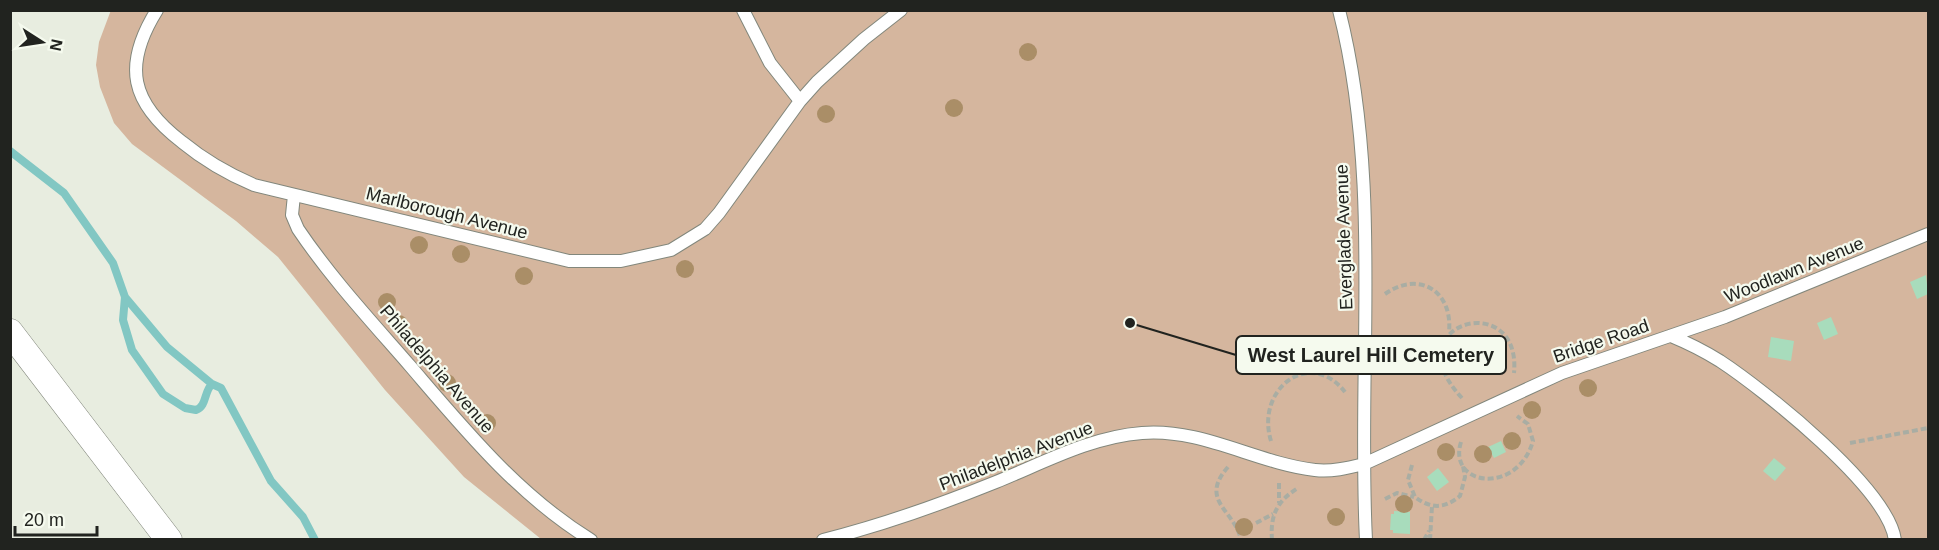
<svg xmlns="http://www.w3.org/2000/svg" width="1939" height="550" viewBox="0 0 1939 550" font-family="Arial,sans-serif">
<rect width="100%" height="100%" fill="#e8ede0"/>
<!-- green -->
<path fill="#d5b69e" d="M111,10l1817,1v528h-1387l-77,-62 -79,-87 -107,-133 -42,-36 -104,-77 -18,-21 -14,-36 -4,-22 3,-23z"/>
<g fill="none" stroke-linecap="round" stroke-linejoin="round">
<!-- stream -->
<path stroke="#82c7c3" stroke-width="8" d="M10,151l54,42 49,70 12,34 -2,23 9,30 31,44 22,14 11,2c11,-4 8,-19 16,-26l9,4 50,93 32,36 12,23
M125,297l42,50 45,37"/>
</g>
<!-- building -->
<path fill="#a8dcbc" d="M1926,275l2,19 -11,5 -7,-17z
M1831,317l7,17 -14,6 -7,-17z
M1771,337l23,4 -3,20 -23,-4z
M1501,441l5,11 -12,6 -6,-11z
M1774,458l12,10 -11,13 -12,-10z
M1438,468l11,14 -12,9 -10,-14z
M1394,511l16,1v22l-17,-1v-3h-3l1,-16h3z"/>
<g fill="none" stroke-linecap="round" stroke-linejoin="round">
<!-- service casing -->
<g stroke="#82877c" stroke-width="14">
<path id="service" d="M157,10c-35,56 -26,93 25,132 22,18 46,32 72,43l315,76h52l50,-11 34,-21 14,-16 81,-112 17,-19 47,-43 37,-29
M743,10l27,53 30,38
M1339,10c44,172 18,355 27,530
M294,195l-2,20 6,14c33,49 74,93 113,138 54,63 108,129 180,173
M1671,336c17,7 33,15 49,25 44,29 168,127 175,179
M823,540c60,-15 116,-35 173,-58 47,-19 94,-45 146,-49 60,-5 114,30 173,37 16,2 33,-2 49,-6l198,-91 163,-56 203,-83"/>
</g>
<!-- minor casing -->
<g stroke="#82877c" stroke-width="27">
<path id="minor" d="M10,332l159,208"/>
</g>
<!-- path -->
<path stroke="#a9ada3" stroke-width="4" stroke-dasharray="6 3" stroke-linecap="butt" d="M1385,294c34,-24 68,-3 64,38
M1385,351l35,7 21,-12
M1420,358l22,15
M1462,398c-71,-75 60,-111 52,-25
M1271,441c-16,-52 39,-94 74,-49
M1461,442c-14,44 56,54 72,-1l-5,-17 -11,-8
M1850,443l78,-15
M1412,465l-4,15 7,17c16,12 29,12 45,-1l5,-19 -2,-11
M1228,467c-30,34 7,43 13,73
M1279,483v20
M1385,499l12,-6 17,4
M1256,523l17,-9
M1272,540c-2,-25 5,-39 26,-52
M1424,540l5,-9
M1430,540l2,-34"/>
<!-- service -->
<use href="#service" stroke="#fff" stroke-width="12"/>
<!-- minor -->
<use href="#minor" stroke="#fff" stroke-width="26"/>
</g>
<!-- trees -->
<g fill="#aa8e67">
<circle cx="1028" cy="52" r="9"/>
<circle cx="954" cy="108" r="9"/>
<circle cx="826" cy="114" r="9"/>
<circle cx="419" cy="245" r="9"/>
<circle cx="461" cy="254" r="9"/>
<circle cx="685" cy="269" r="9"/>
<circle cx="524" cy="276" r="9"/>
<circle cx="387" cy="302" r="9"/>
<circle cx="399" cy="324" r="9"/>
<circle cx="447" cy="383" r="9"/>
<circle cx="1588" cy="388" r="9"/>
<circle cx="1532" cy="410" r="9"/>
<circle cx="487" cy="423" r="9"/>
<circle cx="1512" cy="441" r="9"/>
<circle cx="1446" cy="452" r="9"/>
<circle cx="1483" cy="454" r="9"/>
<circle cx="1404" cy="504" r="9"/>
<circle cx="1336" cy="517" r="9"/>
<circle cx="1244" cy="527" r="9"/>
</g>
<g text-anchor="middle" stroke-width="4.5" stroke-linejoin="round" paint-order="stroke">
<!-- street labels -->
<g font-size="18" fill="#21231f" stroke="#f5faee">
<text transform="translate(447 213) rotate(14)" y="6">Marlborough Avenue</text>
<text transform="translate(1344 237) rotate(-92)" y="6">Everglade Avenue</text>
<text transform="translate(1794 270) rotate(-22)" y="6">Woodlawn Avenue</text>
<text transform="translate(1601 341) rotate(-19)" y="6">Bridge Road</text>
<text transform="translate(437 369) rotate(49)" y="6">Philadelphia Avenue</text>
<text transform="translate(1016 456) rotate(-21)" y="6">Philadelphia Avenue</text>
</g>
</g>
<!-- callouts -->
<path fill="none" stroke="#21231f" stroke-width="2" d="M1130 323L1236 355"/>
<circle fill="#21231f" stroke="#f5faee" stroke-width="2" cx="1130" cy="323" r="6"/>
<rect fill="#f5faee" stroke="#21231f" stroke-width="2" x="1236" y="336" width="270" height="38" rx="6"/>
<g font-size="20" text-anchor="middle" font-weight="bold" fill="#21231f">
<text x="1371" y="362">West Laurel Hill Cemetery</text>
</g>
<!-- border -->
<rect width="1939" height="550" fill="none" stroke="#21231f" stroke-width="24"/>
<!-- north arrow -->
<g transform="translate(42 42) rotate(102)" stroke="#f5faee" stroke-width="4.5" paint-order="stroke">
<path d="M0-4.5L10 22L0 15L-10 22Z" fill="#21231f"/>
<text y="-9" font-size="16" font-weight="bold" text-anchor="middle" fill="#21231f">N</text>
</g>
<!-- scale -->
<path d="M15 526v9h82v-9" fill="none" stroke="#21231f" stroke-width="3"/>
<text x="24" y="526" font-size="18" fill="#21231f" stroke="#f5faee" stroke-width="4.5" paint-order="stroke">20 m</text>
</svg>
